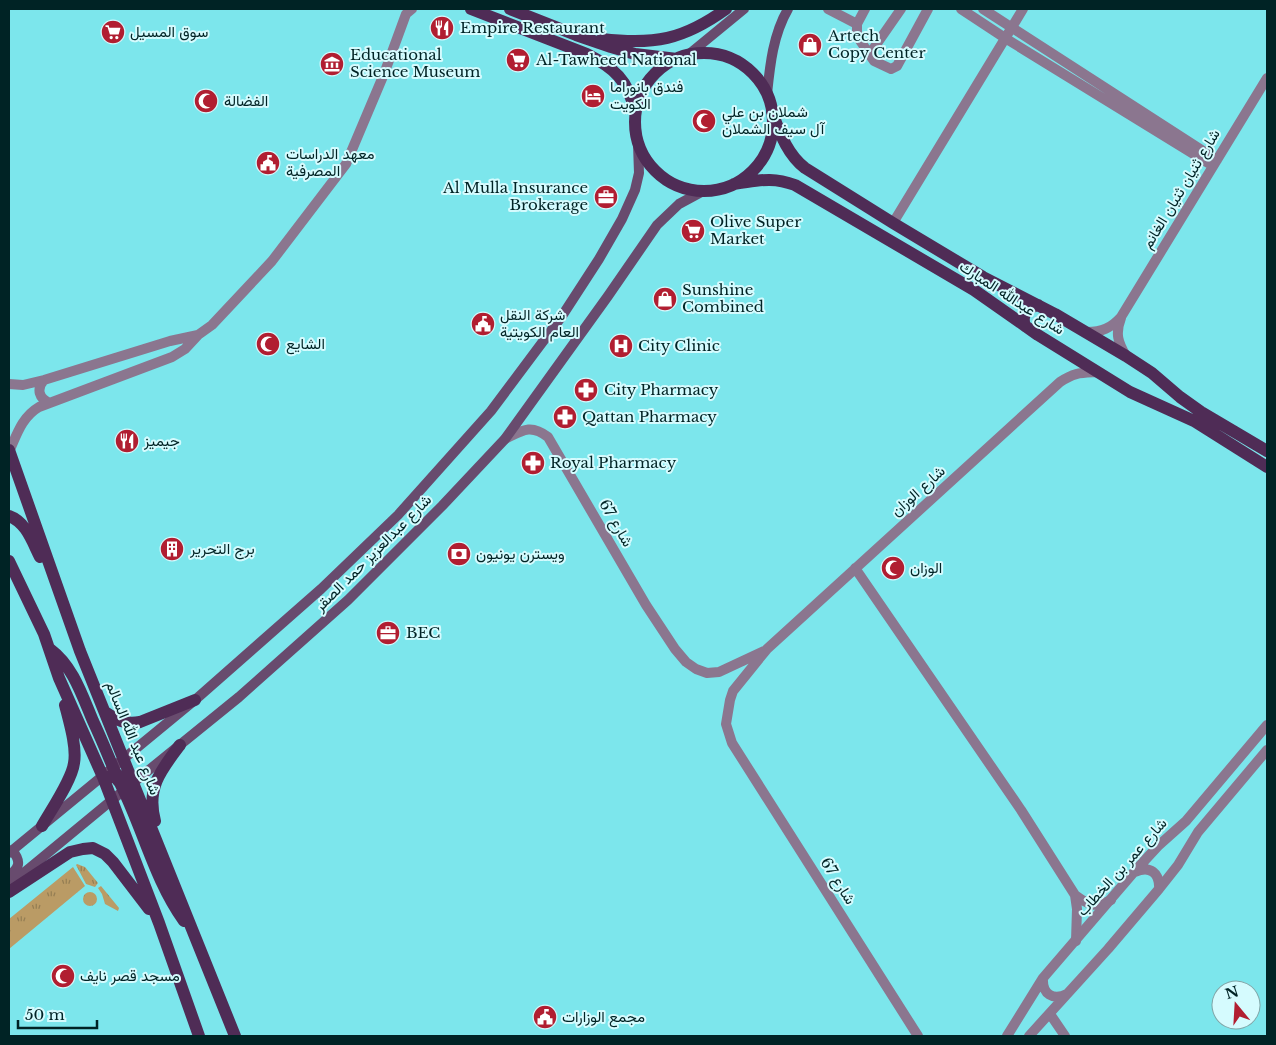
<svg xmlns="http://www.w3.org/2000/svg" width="1276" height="1045" viewBox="0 0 1276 1045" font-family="'Libre Baskerville',Vazirmatn,serif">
<defs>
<pattern id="grass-tufts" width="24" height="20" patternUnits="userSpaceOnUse" patternTransform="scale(1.25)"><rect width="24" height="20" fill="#ba9b65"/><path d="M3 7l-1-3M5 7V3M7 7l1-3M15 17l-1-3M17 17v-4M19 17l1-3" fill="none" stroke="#957e53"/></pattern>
</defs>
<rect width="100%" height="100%" fill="#7ce6ec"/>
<!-- grass -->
<path fill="url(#grass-tufts)" d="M77,864l8,3 13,16 -3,4 -9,-3 -10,-19z
M73,867l12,19 -76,63v-30z
M101,886l18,22 -1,3 -13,-7 -3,-10 -4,-6z
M83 899a7 7 0 1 1 14 0a7 7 0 1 1-14 0Z"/>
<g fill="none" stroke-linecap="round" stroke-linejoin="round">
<!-- minor -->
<path stroke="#8b768f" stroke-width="10" d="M828,9l29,15
M865,9l-8,15v12l17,25 17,8 6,-3 31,-57
M961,9l44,29 208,128
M983,9l234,151
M869,55l32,-46
M893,223l130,-214
M1121,318c-6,16 -3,24 5,38
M1087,332c15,0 24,-4 34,-15l146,-239
M44,380c-8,9 -5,19 6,23
M9,384l14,1 21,-5 126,-39 28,-6 14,-10 60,-64 74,-97 38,-90 22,-60 6,-5
M505,439c18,-9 26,-15 43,-2l98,168 29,44 11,13 10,7 11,4 12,-1 45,-21
M9,452c8,-18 13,-35 30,-45l133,-50 13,-8 13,-14
M855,568l166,242 54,85c15,11 19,13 36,5
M1075,895l2,14 -1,32
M1050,1014l15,22
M918,1036l-186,-293 -6,-19 4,-24 3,-9 34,-42 293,-267c15,-10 21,-9 38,-10"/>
<!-- tertiary -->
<path stroke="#8b768f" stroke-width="10" d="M1135,872c15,-7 25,1 24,17
M1043,978c-1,16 10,23 24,16
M1007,1036l36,-58 91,-106 24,-26 28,-25 81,-96
M1029,1036l79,-87 51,-60 19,-24 20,-33 69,-82"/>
<!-- secondary -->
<path stroke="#684b6e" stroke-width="10" d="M688,55l56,-46
M767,94c3,-29 6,-59 21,-85
M9,853l186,-153 126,-111 77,-74 93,-104 71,-95 37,-57 23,-40 13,-29 4,-17 -1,-29
M9,876c10,-8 13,-14 3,-26
M9,885l103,-85 127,-103 109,-97 94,-94 63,-67 103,-143 49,-71 22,-21 24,-13"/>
<!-- primary -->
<path stroke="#4f2c56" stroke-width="12" d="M471,9l116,45c27,14 41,26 48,57
M510,9l66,26 35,12 24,7 42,5
M602,39c52,6 81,1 124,-30
M635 122a69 69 0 1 1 138 0a69 69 0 1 1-138 0Z
M772,112c8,21 15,42 33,56l88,55 90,54 72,37 71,42 26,17 28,24 21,15 66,39
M734,184c24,-3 37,-8 61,1l179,105 64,45 92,57 64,29 73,46
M1025,326c-4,-11 2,-19 13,-21
M9,450l71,201 155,385
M9,516c17,6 23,25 31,41
M9,561l35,73 15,44 44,99 56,146 40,113
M50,649c23,17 32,46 43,72 8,17 15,34 22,51l7,9
M105,712c12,8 20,13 35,10l55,-22
M103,777h12l5,6c23,45 34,96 64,138
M155,821c-9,-33 6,-51 25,-76
M42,826c9,-16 30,-46 32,-63 3,-16 -5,-42 -9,-58
M9,892l61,-40 13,-3 10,-1 12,6 8,8 36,47"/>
</g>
<!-- icons -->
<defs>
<g id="restaurant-disc" transform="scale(1.25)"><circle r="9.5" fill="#b11e31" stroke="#d5fbfe"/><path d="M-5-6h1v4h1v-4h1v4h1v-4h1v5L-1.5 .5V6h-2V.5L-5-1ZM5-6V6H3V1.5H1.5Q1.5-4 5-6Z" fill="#fff"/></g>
<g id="supermarket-disc" transform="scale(1.25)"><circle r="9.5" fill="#b11e31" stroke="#d5fbfe"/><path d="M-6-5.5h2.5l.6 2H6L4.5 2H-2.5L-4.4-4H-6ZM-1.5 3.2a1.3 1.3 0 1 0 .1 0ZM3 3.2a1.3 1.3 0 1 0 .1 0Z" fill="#fff"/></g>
<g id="shop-disc" transform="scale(1.25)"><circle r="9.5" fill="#b11e31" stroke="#d5fbfe"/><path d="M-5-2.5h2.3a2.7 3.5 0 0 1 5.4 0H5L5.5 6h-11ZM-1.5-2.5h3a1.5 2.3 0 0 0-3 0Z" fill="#fff"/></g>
<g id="museum-disc" transform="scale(1.25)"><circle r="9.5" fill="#b11e31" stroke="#d5fbfe"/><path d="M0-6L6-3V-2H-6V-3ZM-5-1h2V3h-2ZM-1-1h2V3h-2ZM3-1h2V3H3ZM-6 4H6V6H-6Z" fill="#fff"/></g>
<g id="hotel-disc" transform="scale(1.25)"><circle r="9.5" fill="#b11e31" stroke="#d5fbfe"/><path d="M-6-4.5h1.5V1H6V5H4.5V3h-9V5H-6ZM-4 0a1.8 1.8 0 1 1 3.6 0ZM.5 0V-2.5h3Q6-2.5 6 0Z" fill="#fff"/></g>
<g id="mosque-disc" transform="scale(1.25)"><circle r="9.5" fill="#b11e31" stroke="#d5fbfe"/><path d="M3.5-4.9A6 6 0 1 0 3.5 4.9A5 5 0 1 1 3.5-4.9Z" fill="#fff"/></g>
<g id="civic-disc" transform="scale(1.25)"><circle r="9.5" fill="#b11e31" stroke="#d5fbfe"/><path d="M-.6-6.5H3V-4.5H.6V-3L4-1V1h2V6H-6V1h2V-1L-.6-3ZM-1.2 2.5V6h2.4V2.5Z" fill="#fff"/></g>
<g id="office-disc" transform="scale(1.25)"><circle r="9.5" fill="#b11e31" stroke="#d5fbfe"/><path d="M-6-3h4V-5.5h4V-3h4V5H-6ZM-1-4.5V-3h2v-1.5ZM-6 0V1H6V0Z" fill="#fff"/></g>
<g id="hospital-disc" transform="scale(1.25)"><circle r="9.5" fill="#b11e31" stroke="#d5fbfe"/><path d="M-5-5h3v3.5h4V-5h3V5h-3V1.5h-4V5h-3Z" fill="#fff"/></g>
<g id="pharmacy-disc" transform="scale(1.25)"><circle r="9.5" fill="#b11e31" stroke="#d5fbfe"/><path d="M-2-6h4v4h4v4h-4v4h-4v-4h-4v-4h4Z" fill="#fff"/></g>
<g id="building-disc" transform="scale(1.25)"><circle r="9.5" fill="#b11e31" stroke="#d5fbfe"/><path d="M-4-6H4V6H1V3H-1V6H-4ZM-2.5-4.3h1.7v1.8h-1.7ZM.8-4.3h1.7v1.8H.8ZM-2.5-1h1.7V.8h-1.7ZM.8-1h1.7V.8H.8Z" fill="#fff"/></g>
<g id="bank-disc" transform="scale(1.25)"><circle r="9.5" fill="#b11e31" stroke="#d5fbfe"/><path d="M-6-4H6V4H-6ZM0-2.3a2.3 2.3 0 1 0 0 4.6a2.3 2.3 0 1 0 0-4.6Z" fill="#fff"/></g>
</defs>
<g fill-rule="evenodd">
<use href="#restaurant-disc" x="442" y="28"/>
<use href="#supermarket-disc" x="113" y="32"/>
<use href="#shop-disc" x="810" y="45"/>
<use href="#supermarket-disc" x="518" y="60"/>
<use href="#museum-disc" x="332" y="64"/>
<use href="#hotel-disc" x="593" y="96"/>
<use href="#mosque-disc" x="206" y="101"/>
<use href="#mosque-disc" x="704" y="121"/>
<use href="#civic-disc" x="268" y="163"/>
<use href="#office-disc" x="606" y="197"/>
<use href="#supermarket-disc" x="693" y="231"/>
<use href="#shop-disc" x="665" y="299"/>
<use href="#civic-disc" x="483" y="324"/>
<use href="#mosque-disc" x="268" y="344"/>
<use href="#hospital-disc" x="621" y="346"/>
<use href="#pharmacy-disc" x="586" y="390"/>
<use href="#pharmacy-disc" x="565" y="417"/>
<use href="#restaurant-disc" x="127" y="441"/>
<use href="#pharmacy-disc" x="533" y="463"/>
<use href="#building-disc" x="172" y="549"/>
<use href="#bank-disc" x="459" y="554"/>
<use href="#mosque-disc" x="893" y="568"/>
<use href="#office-disc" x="388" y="633"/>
<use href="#mosque-disc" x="63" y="976"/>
<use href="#civic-disc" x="545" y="1017"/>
</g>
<g text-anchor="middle" stroke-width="4" stroke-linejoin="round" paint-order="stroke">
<!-- poi labels -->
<g font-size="15" fill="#002325" stroke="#d5fbfe" text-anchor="start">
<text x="460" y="33">Empire Restaurant</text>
<text x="130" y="37">سوق المسيل</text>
<text x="828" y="41">Artech<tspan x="828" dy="17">Copy Center</tspan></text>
<text x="350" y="60">Educational<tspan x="350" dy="17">Science Museum</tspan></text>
<text x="536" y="65">Al-Tawheed National</text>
<text x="610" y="92">فندق بانوراما<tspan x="610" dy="17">الكويت</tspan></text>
<text x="224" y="106">الفضالة</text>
<text x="722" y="117">شملان بن علي<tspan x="722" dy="17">آل سيف الشملان</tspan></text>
<text x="286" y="159">معهد الدراسات<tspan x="286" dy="17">المصرفية</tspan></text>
<text x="588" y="193" text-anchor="end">Al Mulla Insurance<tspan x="588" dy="17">Brokerage</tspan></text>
<text x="710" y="227">Olive Super<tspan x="710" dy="17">Market</tspan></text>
<text x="682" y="295">Sunshine<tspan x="682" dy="17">Combined</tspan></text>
<text x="500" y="320">شركة النقل<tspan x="500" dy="17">العام الكويتية</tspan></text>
<text x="286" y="349">الشايع</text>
<text x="638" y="351">City Clinic</text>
<text x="604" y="395">City Pharmacy</text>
<text x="582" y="422">Qattan Pharmacy</text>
<text x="144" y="446">جيميز</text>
<text x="550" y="468">Royal Pharmacy</text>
<text x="190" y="554">برج التحرير</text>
<text x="476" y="559">ويسترن يونيون</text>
<text x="910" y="573">الوزان</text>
<text x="406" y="638">BEC</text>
<text x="80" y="981">مسجد قصر نايف</text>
<text x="562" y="1022">مجمع الوزارات</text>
</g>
<!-- street labels -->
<g font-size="15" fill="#002325" stroke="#d5fbfe">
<text transform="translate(1181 189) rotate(-59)" y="5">شارع ثنيان ثنيان الغانم</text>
<text transform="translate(1012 298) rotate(33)" y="5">شارع عبدالله المبارك</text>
<text transform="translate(918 491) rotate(-42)" y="5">شارع الوزان</text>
<text transform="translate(616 523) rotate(60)" y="5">شارع 67</text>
<text transform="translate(373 553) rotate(-45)" y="5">شارع عبدالعزيز حمد الصقر</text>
<text transform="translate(133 738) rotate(68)" y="5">شارع عبد الله السالم</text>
<text transform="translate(1122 867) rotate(-48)" y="5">شارع عمر بن الخطاب</text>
<text transform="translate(838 881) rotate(58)" y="5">شارع 67</text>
</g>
</g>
<!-- border -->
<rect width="1276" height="1045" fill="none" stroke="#002325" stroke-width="20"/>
<!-- north arrow -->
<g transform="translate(1236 1005) rotate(342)"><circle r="24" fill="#d5fbfe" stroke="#80a5a7"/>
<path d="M0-4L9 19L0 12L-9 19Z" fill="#b11e31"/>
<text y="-8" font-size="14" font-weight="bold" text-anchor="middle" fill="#002325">N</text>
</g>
<!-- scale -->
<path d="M18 1020v8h79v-8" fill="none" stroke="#002325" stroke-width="2.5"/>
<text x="25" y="1020" font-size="15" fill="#002325" stroke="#d5fbfe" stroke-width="4" paint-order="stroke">50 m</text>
</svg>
